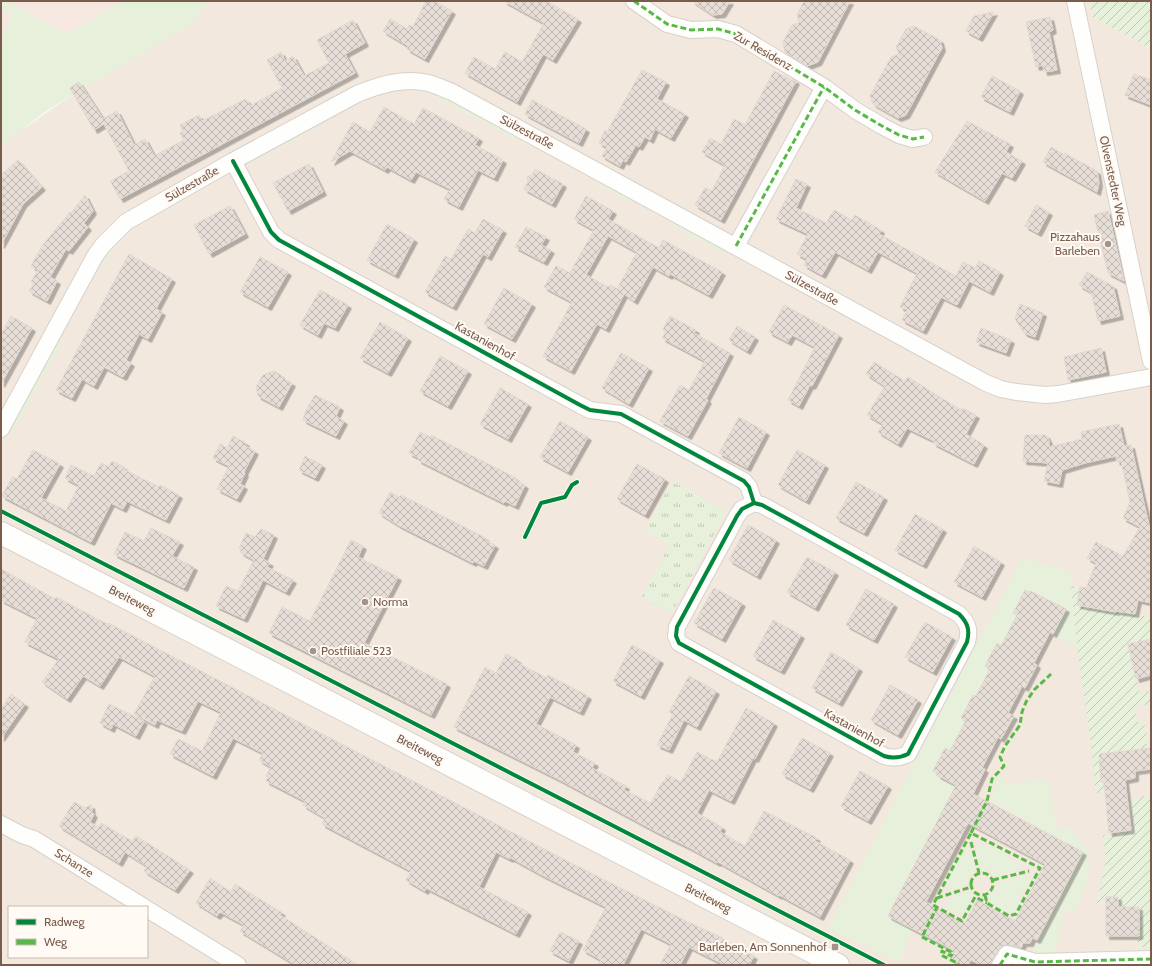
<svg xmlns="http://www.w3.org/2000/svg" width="1152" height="966" viewBox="0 0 1152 966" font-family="Cabin,sans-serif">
<defs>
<pattern id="park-tufts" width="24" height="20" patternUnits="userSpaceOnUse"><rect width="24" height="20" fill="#e7f0db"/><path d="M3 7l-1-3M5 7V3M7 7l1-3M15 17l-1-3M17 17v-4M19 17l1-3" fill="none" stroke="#c0c6b4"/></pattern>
<pattern id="garden-furrows" width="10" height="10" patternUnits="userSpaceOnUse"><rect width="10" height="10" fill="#e7f0db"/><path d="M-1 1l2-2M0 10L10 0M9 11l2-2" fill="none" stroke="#c0c6b4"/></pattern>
<pattern id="building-cross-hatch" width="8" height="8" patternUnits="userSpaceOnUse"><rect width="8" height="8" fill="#e6ded7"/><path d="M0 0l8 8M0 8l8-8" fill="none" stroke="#bfb7b1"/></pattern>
<filter id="shadow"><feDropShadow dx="3.5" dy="3.5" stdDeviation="0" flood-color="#0004"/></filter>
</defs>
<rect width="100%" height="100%" fill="#f9f5f0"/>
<!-- residential -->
<path fill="#f2e8de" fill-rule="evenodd" d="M206,1h883l4,16 58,32v916h-1150v-817l23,-19zM9,907h138v50h-138z"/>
<!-- commercial -->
<path fill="#f6e8e1" d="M1,1h124l-58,34 -63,68 20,26 -23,19z"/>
<!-- grass -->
<path fill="#e7f0db" d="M1,1h5l61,33 56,-33h86l-19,24 -146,87 -43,35v-110l12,-22 -12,-7z
M428,91l18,5 73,41v4l-86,-45 -6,-4z
M305,131l-4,6 -43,21 5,-5z
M598,180l37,20 1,5 -44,-23z
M215,181c-29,17 -72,35 -95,59 -7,8 -11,17 -17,26l-3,-4 19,-24 14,-14 75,-41z
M673,220l51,28 -4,4 -49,-28z
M56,343h6l-47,85 -3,-4z
M1022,558l48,13 7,76 -24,-13 12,-23 -3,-2v-2l-31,-16 -2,1 -4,-2 -12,22 4,3 -16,31 -4,-2 -12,22 5,3 -14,27 -3,-1 -12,23 5,2 -16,31 -4,-3 -12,23 4,3 -1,2 19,9 -68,130 24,14 -12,34 -72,-35z
M1002,774l2,11 44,-7 9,49 13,1c6,7 14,14 17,23 7,20 -4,43 -12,61l-11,-2 -5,32 -5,6 -1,7 -21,-2 51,-101 -92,-51c2,-9 3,-23 11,-27z
M980,843l7,4 3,-2 19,10 -2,3 8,4 2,-3 4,3 -1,8 -25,7c-3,-5 -9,-7 -14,-6l-6,-24z
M968,847l8,26h-5l-3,6v5l-18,5 -3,-7 18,-34z
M1027,876l4,6 -4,8 -3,-1 -5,7 2,6 -5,8 -8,3 -17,-9 -2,-6 6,-6 3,-9z
M969,892l4,6 -8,15 -5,2 -16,-8 3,-3 2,-5z"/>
<!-- park -->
<path fill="url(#park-tufts)" d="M672,481l54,31 -54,101 -31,-16 29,-53 -25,-13z"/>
<!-- garden -->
<path fill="url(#garden-furrows)" d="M1089,1h62v48l-58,-32z
M1071,586l9,1 -2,18 38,7v-1l35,6v22l-23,5 11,48 12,-1v13l-17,3 4,16 6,-1 4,18 -4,9 -45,4 2,29 19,-1 4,10 -28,2 -5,-49 -14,-97z
M1151,794v153h-13l1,-40h-21v-10h-12l-10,10 10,-47 -3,-24 32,-5 -4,-30c8,-1 12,-6 20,-7z"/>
<!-- building -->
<path fill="url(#building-cross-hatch)" stroke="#e2d8d2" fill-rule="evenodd" filter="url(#shadow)" d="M426,1h8l18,10 -27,48 -18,-10 1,-3 -25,-15 7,-12 17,10 2,-4 4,2z
M504,1h42l32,18 -25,41 -10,-6 -26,48 -52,-29 9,-16 21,12 10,-17 17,10 22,-39z
M692,1h38l-8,13 -9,1z
M808,1h42l-32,61 -11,4 -22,-14 -2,-10 9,-17 7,-2 -2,-8 6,-12z
M994,12l-15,26 -13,-7 8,-15z
M1050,17l3,13 -4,2 8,38 -13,2 -1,-7 -7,2 -10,-45z
M353,20l12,23 -20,11 10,19 -235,126 -10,-18 19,-10 -25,-47 -10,6 -24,-42 9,-6 24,37 14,-8 17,34 11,-6 9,17 30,-16 -4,-7 3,-2 -3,-6 19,-10 3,6 44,-22 4,7 32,-18 -15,-28 14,-8 4,9 8,-5 11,20 25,-13 -12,-23z
M914,26l26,14 2,8 -36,67 -8,3 -25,-14 -3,-8 21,-39 8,-3 -3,-7 10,-18z
M642,70l24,12 -9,17 28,15 -14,24 -16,-9 -5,11 -5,-3 -6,10 -3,-2 -10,17 -3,-2 -3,6 -18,-10 5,-9 -8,-4 6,-13 2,2z
M774,71l19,10v-2l3,2 -75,139 -26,-15 10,-17 7,3 13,-26 -23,-13 8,-14 11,6 13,-25 11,6z
M1134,74l17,6v25l-26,-10z
M992,76l28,15 -10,21 -29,-15z
M532,100l54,29 -7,14 -54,-29z
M384,107l30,17 9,-16 56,30 -4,7 28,15 -9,18 -16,-8 -19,37 -15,-8 6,-10 -34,-17 -5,8 -24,-13 -2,3 -35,-19 -19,11 22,-40 17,10z
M967,121l43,23 -4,8 16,9 -10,17 -10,-5 -17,28 -50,-29z
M1051,147l12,7 1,-1 33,18 2,12 -2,9 -54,-30z
M18,160l24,27 -19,17 -22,41v-70z
M309,164l14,28 -35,19 -15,-28z
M535,169l28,15 -11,20 -28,-15 4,-7 -1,-5 5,-2z
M796,179l11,5 -11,24 30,15 8,-13 18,10 3,-5 26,15 -2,4 77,42 7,-14 12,6 4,-7 21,11 -10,20 -21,-11 -12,24 -16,-8 -18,34 -21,-11 5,-10 -7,-3 17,-34 -39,-21 -10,18 -33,-18 -13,23 -18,-10 3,-6 -10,-5 11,-20 -32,-15z
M85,195l8,16 -9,12 4,4 -19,24 -3,-2 -16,28 7,4 -10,20 -18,-10 5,-7 -3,-2 7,-12 -7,-4 11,-20 28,-34 1,1z
M586,196l27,15 -5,8 51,29 4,-8 59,32 -13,23 -39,-21 -1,2 -16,-9 -19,34 -10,-7 -18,35 -9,-5 -26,47 -28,-15 29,-54 -28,-15 12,-21 14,7 24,-43 -20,-11zM608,236l29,16 -20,37 -6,-4 -3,2 -22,-12z
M1036,205l13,7 -11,21 -13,-7z
M230,206l15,28 -36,20 -15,-29z
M1108,211l16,70 -16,-8 -14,-58z
M483,219l20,11 -15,27 -5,-3 -30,53 -28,-15 20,-36 6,3 17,-30 7,4z
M387,224l27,15 -19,36 -28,-15z
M526,227l20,10 -5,8 10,5 -7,12 -29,-15z
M129,254l43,25 -16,30 6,3 -14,27 -9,-5 -13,26 5,3 -8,14 -19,-10 -10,19 -12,-7 -10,19 -16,-8z
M260,257l28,15 -20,35 -28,-15z
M1087,272l26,14 7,30 -22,5 -7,-29 -12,-7z
M504,288l28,16 -20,35 -28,-15z
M320,290l28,15 -13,23 -11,-5 -6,12 -18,-10z
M1020,304l23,9 -8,24 -11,-4 -9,-14z
M784,305l55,30 -27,51 -2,-1 -11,21 -11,-6 27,-53 -23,-12 -4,7 -19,-10z
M11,316l21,12 -31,56v-49z
M670,316l26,14 -2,3 36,20 -24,46 2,1 -20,36 -28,-15 20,-36 9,5 16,-29 -43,-23 3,-5 -2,-4z
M380,322l28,16 -20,35 -28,-15z
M737,326l18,11 -8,14 -18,-11z
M981,328l30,12 -5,13 -30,-11z
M1101,348l5,24 -38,8 -4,-23z
M621,353l28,15 -20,36 -27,-16z
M440,356l28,15 -20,35 -28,-15z
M874,362l31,19 3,-4 53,33 1,-2 14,7 -10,19 18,11 -10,19 -41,-21 1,-2 -27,-13 -9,16 -20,-12 5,-8 -16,-9 18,-29 -19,-12z
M274,371l7,4 1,3 10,5 -13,24 -21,-11 -2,-9 7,-12z
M500,388l28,16 -20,35 -28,-15z
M315,395l25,12 -4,9 8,5 -8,15 -33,-16 3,-10z
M739,417l27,15 -19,36 -28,-15z
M560,421l28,16 -20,35 -28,-15z
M1119,424l5,22 7,-1 20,90v68l-13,-3 -3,14 -19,-3v1l-39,-7 3,-18 6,1 10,-25 -9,-5 9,-16 27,14 17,-29 -17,-9 7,-16 -9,-41 -4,1 -1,-6 -31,7 -23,7 -3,14 -15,-3 4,-18 -25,-2 2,-26h21l3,6v6l33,-8 -1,-7z
M420,432l10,5 1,-2 85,43 -1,2 10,5 -10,21 -10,-5 -1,2 -86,-43 1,-2 -10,-5z
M233,436l13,7 -1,3 10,5 -11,21 1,1 -5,11 4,2 -7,13 -20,-10 12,-23 -16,-8 7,-14 7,4z
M33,450l27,14 -19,34 25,13 13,-26 -14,-7 6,-13 23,11 7,-13 8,4 3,-6 12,6 -1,2 36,18 1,-2 19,10 -13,25 -39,-19 -4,8 -12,-6 -20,39 -89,-46 10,-19 5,2z
M797,450l28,15 -19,36 -28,-16z
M305,456l17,9 -7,13 -16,-8z
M637,464l28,15 -20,36 -28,-16z
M856,482l28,15 -20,36 -28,-15z
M390,492l9,5 2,-2 85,43 -1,2 10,5 -11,21 -10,-5 -1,2 -75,-38 -19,-12z
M915,514l28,15 -20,36 -28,-15z
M748,525l28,15 -19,36 -28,-16z
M151,528l29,14 -8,14 22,11 -10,21 -70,-34 11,-22 19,9z
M261,529l13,6 -11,24 7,4 -3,4 26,13 -7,12 -23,-12 -19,39 -28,-13 10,-20 12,5 16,-31 -14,-8 1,-3 -2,-1 7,-15 9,4z
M351,540l12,6 -5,11 40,20 -34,66 83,41 -16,31 -162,-82 13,-26 28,14z
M974,546l27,16 -19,35 -28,-15z
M807,557l28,15 -20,36 -28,-16z
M1,569l54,30 1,-2 51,27 1,-1 465,241 117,59 33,15 -1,1 32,17 -5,9h-24l-36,-18 -9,18h-20l11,-21 -30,-15 -18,36h-25l3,-5 -18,-10 23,-43 -64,-32 -31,-17 -1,1 -14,-7 -17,35 49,25 -12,22 -90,-46 -1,3 -19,-11 5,-9 -89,-47 3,-6 -22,-13 2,-4 -39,-20 2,-4 -2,-1 5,-9 -12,-7 4,-7 -30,-15 -20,38 -43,-22 8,-15 24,12 19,-39 -23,-11 -16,30 -25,-11 -2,5 -21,-11 21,-38 -36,-19 -19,29 -17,-10 -16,23 -25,-17 17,-23 -34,-17 12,-24 -36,-18z
M714,588l28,15 -20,36 -28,-16z
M866,589l28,15 -20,36 -28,-15z
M1025,590l4,2 1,-1 36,18 -13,25 -3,-2 -16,31 3,2 -12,23 -3,-2 -14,27 6,3 -13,23 -3,-2 -16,31 3,1 -12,25 110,58 -46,88 -5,-2 -2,5h-7l-2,5 -11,-3h-7l-11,15 -1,5h-10l-10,-5 -3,5h-6l-11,-6 4,-8 -67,-35 68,-131 -19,-10 1,-1 -5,-3 12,-23 5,3 16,-31 -5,-2 12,-23 3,1 14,-27 -5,-3 12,-23 4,3 16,-31 -4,-2zM968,823l77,41 -30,57 -38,-21 -12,23 -39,-21z
M773,620l28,15 -20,36 -28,-15z
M925,622l27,15 -19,35 -28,-15z
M1151,639v36l-15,4 -8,-35z
M632,645l28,15 -19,36 -28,-15z
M831,652l28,16 -20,35 -27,-15z
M506,654l12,6 -2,2 31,16 1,-3 40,21 -8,16 -30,-15 -14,27 40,21 -3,7 22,11 -3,5 34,18 -2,4 27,13 11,-21h1l5,-7 13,7 16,-30 20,10 29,-54 28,15 -19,36 -2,-1 -22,43 -22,-11 -12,23 25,14 -2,5 25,14 19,-35 53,27 -2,3 35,19 -30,57 -41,-22v1l-61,-34 -1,1 -27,-15 -35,-17 -95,-51 -106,-53 31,-60 11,6z
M689,676l27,15 -19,36 -13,-7 -15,30 -12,-5 16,-31 -4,-2z
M890,685l28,15 -20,35 -27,-15z
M11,694l14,10 -24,34v-29z
M109,704l35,17 -8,15 -23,-12 -2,5 -11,-6z
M802,738l28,15 -20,36 -28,-15z
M1151,748v21l-16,2v7l-10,2 6,50 -22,3 -5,-51h-3l-2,-28z
M860,771l28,15 -20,35 -27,-15z
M74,802l11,6 6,-3 1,8 2,1 -4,8 8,5 3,-4 31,18 4,-5 54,34 -15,20 -31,-19 3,-5 -22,-14 -6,11 -60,-37z
M210,878l21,14 4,-8 46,28h1l-2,3 78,50h-62l-56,-34 4,-6 -24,-13 -3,4 -21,-13z
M1106,897h12v10h21v29h-33z
M560,932l19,9 -10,20 -19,-10z"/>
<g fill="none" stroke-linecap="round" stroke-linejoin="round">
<!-- street casing -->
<g stroke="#d7d1cb" stroke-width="18">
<path id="street" d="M634,1l33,23 24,6 27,-1 18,5 88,53 31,23 27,16 17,9 14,4 11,-2
M1075,1l76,360
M233,161l38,71 8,8 301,165 10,5 31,4 123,67 5,6 5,16 -12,6 -5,7 -60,111 -1,9 3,7 205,113c9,3 16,2 24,-2l59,-112c3,-12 1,-19 -8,-28l-164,-91 -33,-18 -8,-2
M736,246l88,-159
M1,429l94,-173 8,-11 23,-23 107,-61 124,-67c22,-9 47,-17 71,-11 8,2 16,6 24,9l534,291 15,6 15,3 29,3 13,-1 93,-17
M1,824l21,11 12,4 110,68
M147,909l91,56
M1000,965l7,-11 28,8 116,-3"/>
</g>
<!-- secondary casing -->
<g stroke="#d9d2cb" stroke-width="24">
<path id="secondary" d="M1,533l837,432"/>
</g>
<!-- street -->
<use href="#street" stroke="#fefefd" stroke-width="16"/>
<!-- secondary -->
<use href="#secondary" stroke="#fefefd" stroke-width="22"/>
<!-- quiet -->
<path stroke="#58b947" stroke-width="3" stroke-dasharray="6 3" stroke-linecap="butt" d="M634,1l33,23 24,6 27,-1 18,5 88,53 31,23 27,16 17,9 14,4 11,-2
M736,246l88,-159
M971,833l16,-32 5,-22 12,-13 -4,-9 5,-11 15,-21 2,-13 4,-10 8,-12 17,-16
M971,842l8,31
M971 884a11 11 0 1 1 22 0a11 11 0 1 1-22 0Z
M993,880l36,-9
M985,895l2,8 22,13 7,-2 24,-46 -69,-35 -38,72 29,16 13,-24 12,6
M937,898l34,-11
M923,935l14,-28
M922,937l31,16 -2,3 -9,-5 -1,4 18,9
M1000,965l7,-11 28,8 116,-3"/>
<!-- cycleway casing -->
<g stroke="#fffaf3" stroke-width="6">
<path id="cycleway" d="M233,161l38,71 8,8 301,165 10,5 31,4 123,67 5,6 5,16 -12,6 -5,7 -60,111 -1,9 3,7 205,113c9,3 16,2 24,-2l59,-112c3,-12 1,-19 -8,-28l-164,-91 -33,-18 -8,-2
M1,511l883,454
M525,537l16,-34 24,-6 7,-12 5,-3"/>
</g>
<!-- cycleway -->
<use href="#cycleway" stroke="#00873e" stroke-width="4"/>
</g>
<!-- markers -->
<g fill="#a69286" stroke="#fffaf3" stroke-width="1.5">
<circle cx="1108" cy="244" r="4"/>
<circle cx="365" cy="602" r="4"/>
<circle cx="313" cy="651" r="4"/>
<rect x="831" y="943" width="8" height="8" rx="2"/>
</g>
<g text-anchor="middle" stroke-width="4" stroke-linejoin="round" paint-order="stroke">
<!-- street labels -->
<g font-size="12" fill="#7a5c4d" stroke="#fffaf3">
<text transform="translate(763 51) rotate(30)" y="4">Zur Residenz</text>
<text transform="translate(527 132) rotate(28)" y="4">Sülzestraße</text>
<text transform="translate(1113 181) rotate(78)" y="4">Olvenstedter Weg</text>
<text transform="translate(192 184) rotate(-30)" y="4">Sülzestraße</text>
<text transform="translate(812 288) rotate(29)" y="4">Sülzestraße</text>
<text transform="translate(485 341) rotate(29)" y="4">Kastanienhof</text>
<text transform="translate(132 600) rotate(27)" y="4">Breiteweg</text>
<text transform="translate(854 728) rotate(29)" y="4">Kastanienhof</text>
<text transform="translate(420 749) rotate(27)" y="4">Breiteweg</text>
<text transform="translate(74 863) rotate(32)" y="4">Schanze</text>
<text transform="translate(708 898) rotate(27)" y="4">Breiteweg</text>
</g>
<!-- poi labels -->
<g font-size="12" fill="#7a5c4d" stroke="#fffaf3" text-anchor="end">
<text x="1100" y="241">Pizzahaus<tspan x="1100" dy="14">Barleben</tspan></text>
<text x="373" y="606" text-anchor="start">Norma</text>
<text x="321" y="655" text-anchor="start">Postfiliale 523</text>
<text x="827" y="951">Barleben, Am Sonnenhof</text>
</g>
</g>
<!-- border -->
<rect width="1152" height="966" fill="none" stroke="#7a5c4d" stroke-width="4"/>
<!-- legend -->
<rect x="8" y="906" width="140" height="52" fill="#fffaf3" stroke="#cabbb1"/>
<rect x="16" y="919" width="20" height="6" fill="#00873e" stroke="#cabbb1"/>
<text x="44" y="926" font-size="12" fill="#7a5c4d">Radweg</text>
<rect x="16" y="939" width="20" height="6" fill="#58b947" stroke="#cabbb1"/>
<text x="44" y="946" font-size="12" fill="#7a5c4d">Weg</text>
</svg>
